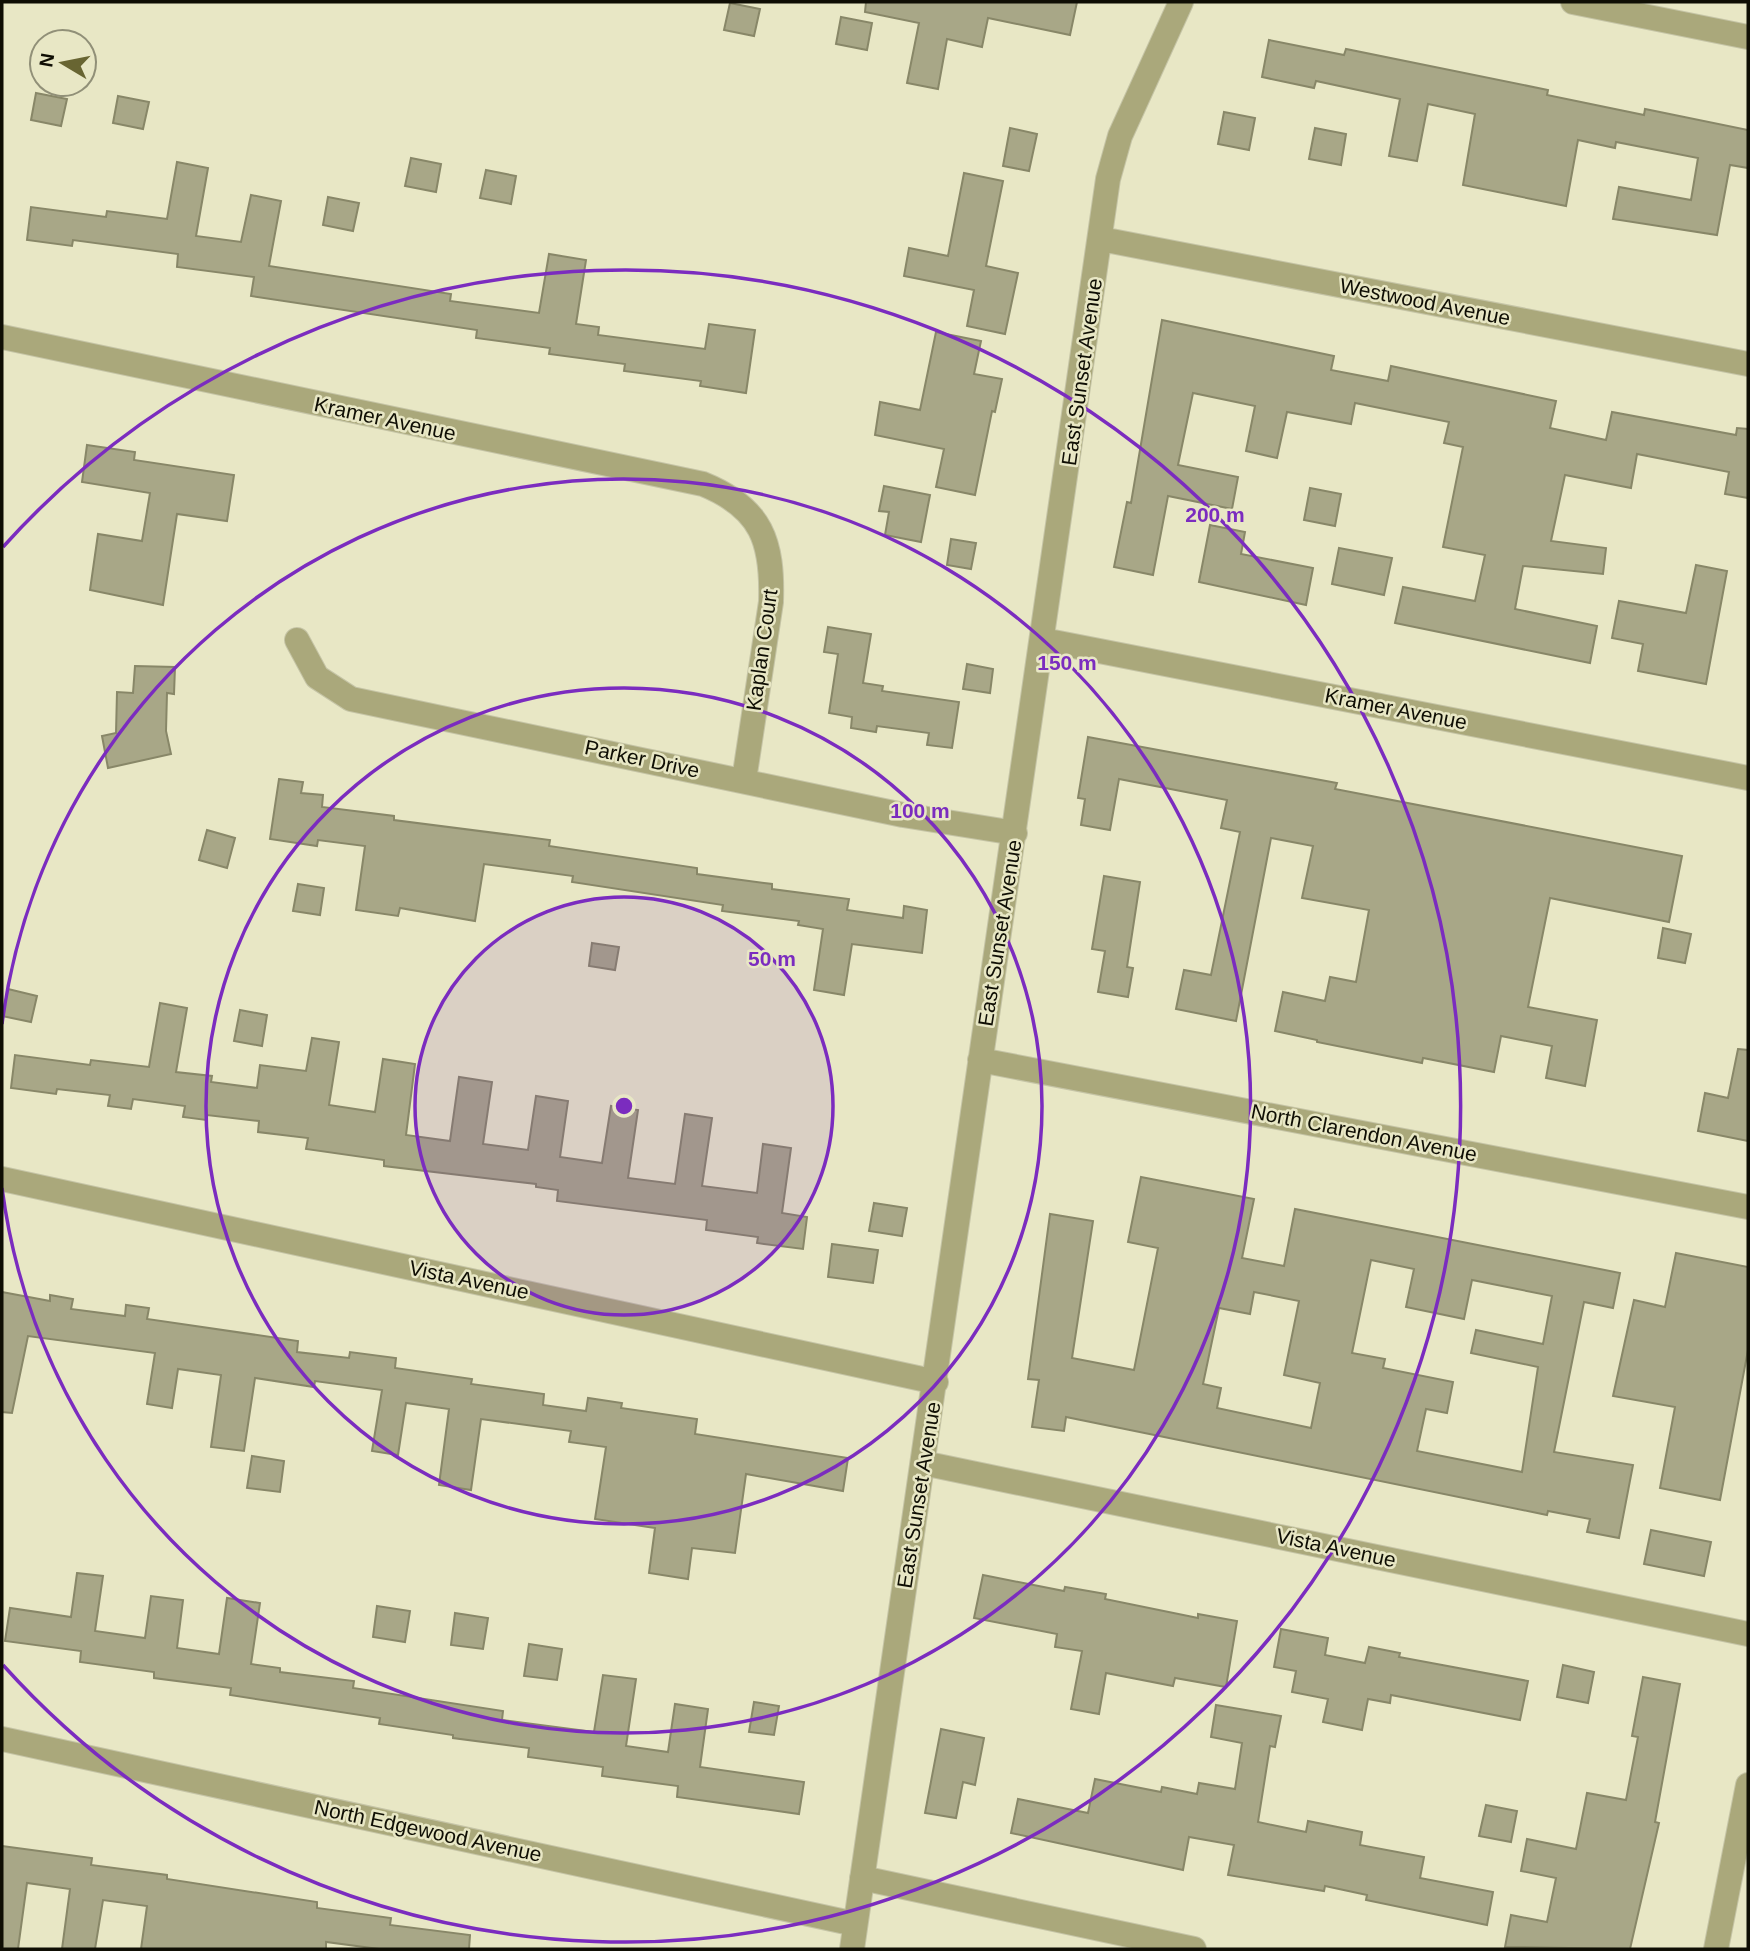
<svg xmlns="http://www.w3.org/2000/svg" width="1750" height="1951" viewBox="0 0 1750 1951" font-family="Helvetica,sans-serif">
<rect width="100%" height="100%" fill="#e8e7c5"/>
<!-- building -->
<path fill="#a8a787" stroke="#888768" stroke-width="2" fill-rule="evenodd" d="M866,2h211l-7,33 -82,-17 -6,29 -35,-8 -9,50 -31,-6 12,-60 -54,-11z
M730,3l30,6 -6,27 -30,-6z
M841,17l31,6 -5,27 -31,-6z
M1269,40l75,15 2,-6 202,41 -1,5 97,20 1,-6 103,21v38l-18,-3 -13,70 -104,-16 6,-32 72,13 7,-42 -82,-16 -1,6 -37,-8 -12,66 -103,-21 12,-71 -47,-10 -11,57 -28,-5 11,-57 -84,-18 -2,7 -52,-11z
M36,93l31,6 -6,27 -30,-6z
M118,96l31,6 -6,27 -30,-6z
M1224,112l31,6 -6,32 -31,-6z
M1010,128l27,6 -8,37 -26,-5z
M1315,128l31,6 -5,31 -32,-6z
M411,158l30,6 -5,28 -31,-6z
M177,162l31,6 -12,68 45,6 10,-47 30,6 -12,65 182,28 -1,7 89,12 10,-59 37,6 -10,64 23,3 -1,8 107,14 4,-25 46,6 -9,63 -46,-7 1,-5 -77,-10 1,-7 -76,-10 1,-6 -74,-10 1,-8 -226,-34 3,-19 -77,-10 1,-13 -105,-14 -1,6 -45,-6 4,-33 75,10 1,-6 60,8z
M486,170l30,6 -5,28 -31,-6z
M964,173l39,8 -17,85 32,7 -13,61 -38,-8 7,-36 -70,-14 5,-28 39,8z
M328,197l31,6 -6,28 -30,-6z
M1162,320l172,36 -3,14 57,11 3,-15 165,35 -6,27 56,12 6,-28 124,23 1,-7 11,1v69l-23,-4 4,-22 -92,-18 -6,34 -66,-13 -14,66 55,7 -3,26 -80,-8 -8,43 82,17 -7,37 -195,-40 8,-36 72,14 10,-46 -42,-8 20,-100 -19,-4 5,-21 -94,-19 -4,21 -64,-12 -10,46 -31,-7 9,-45 -62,-13 -15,72 60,12 -6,32 -64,-13 -15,79 -39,-8 13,-65 4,1z
M936,332l45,9 -7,33 28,5 -7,33 -3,-1 -17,84 -39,-8 8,-38 -69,-14 5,-33 40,8z
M87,445l48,7 -1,8 100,15 -7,46 -50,-7 -14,91 -73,-15 8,-56 44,7 8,-48 -68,-11z
M884,486l46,9 -9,47 -36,-7 4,-23 -10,-1z
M1310,488l31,6 -6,32 -31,-6z
M1210,525l35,7 -4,22 72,14 -7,37 -107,-23z
M951,539l25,4 -5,26 -24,-4z
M1339,548l53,10 -8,37 -52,-11z
M1696,565l31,6 -21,113 -68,-13 5,-27 -31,-6 7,-37 67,12z
M828,627l43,7 -8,49 20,3 -1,5 77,11 -7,46 -25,-3 2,-12 -52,-7 -1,6 -25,-4 1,-11 -23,-4 9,-59 -14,-2z
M967,664l26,5 -3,24 -27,-4z
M135,666l40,1 -1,27 -7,-1 -1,38 5,23 -63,14 -6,-32 14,-3 1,-41 16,1z
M1088,737l249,46 -2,6 347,67 -13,66 -119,-24 -22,109 69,13 -12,66 -39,-8 6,-32 -51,-10 -7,36 -71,-14 -1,5 -105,-21v-2l-42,-9 8,-39 42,9 5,-24 26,5 13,-72 -67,-12 11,-52 -42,-8 -35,183 -60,-12 8,-39 27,5 29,-143 -19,-4 6,-28 -108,-21 -9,51 -29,-5 4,-26 -7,-1z
M279,779l24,3 -2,11 22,2 -1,12 72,9v4l156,20 -1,6 148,22v6l75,10v5l77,10 -2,11 56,8 1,-12 23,4 -5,43 -70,-9 -8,51 -30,-5 9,-61 -25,-4 1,-4 -77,-10 1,-6 -151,-23 1,-6 -89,-12 -9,57 -75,-13 -2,8 -42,-6 9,-64 -47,-6 -1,6 -47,-7z
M207,830l28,8 -8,30 -28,-8z
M1104,876l36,6 -13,85 6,1 -5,29 -30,-5 7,-41 -13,-2z
M298,884l26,4 -4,27 -27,-4z
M1663,928l28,6 -6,29 -27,-5z
M592,943l27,4 -4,23 -26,-4z
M8,989l29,7 -6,26 -29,-6z
M160,1003l27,5 -11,64 36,4 -1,6 46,6 3,-23 46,6 6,-33 27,4 -10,63 46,7 8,-53 32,5 -9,71 44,6 9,-64 33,5 -9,62 45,6 8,-54 32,5 -8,56 42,6 9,-57 27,4 -10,68 47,6 10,-70 27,4 -10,68 55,7 6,-49 28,4 -9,65 25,4 -4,32 -46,-6 1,-6 -52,-7 1,-10 -150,-19 1,-11 -22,-3v-3l-152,-18v-6l-78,-11 2,-11 -50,-6 1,-11 -52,-6 -1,5 -23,-3 2,-11 -52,-7 -2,10 -23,-3 2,-11 -53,-6 -1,5 -45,-6 4,-33 75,10 1,-5 58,7z
M240,1010l27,5 -5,31 -28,-5z
M1738,1049l10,1v91l-50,-10 7,-38 23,5z
M1141,1177l113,22 -12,59 42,8 11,-57 325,64 -7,35 -29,-6 -30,150 79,13 -14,73 -32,-6 3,-13 -42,-8 -1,4 -481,-98 -2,14 -32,-4 7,-47 -11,-1 22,-165 43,7 -21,137 62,12 24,-122 -30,-6zM1371,1260l43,9 -8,38 58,12 8,-39 80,16 -9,48 -67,-14 -5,23 67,14 -16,105 -105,-21 9,-42 21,4 6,-31 -70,-14 2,-9 -33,-6zM1254,1292l45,9 -15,74 36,8 -9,45 -94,-20 4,-20 -18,-4 16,-76 31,6z
M874,1203l33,5 -5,28 -33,-5z
M832,1244l46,6 -5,33 -45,-6z
M1676,1253l72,14v83l-28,150 -60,-12 15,-81 -62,-11 21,-96 31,7z
M2,1292l48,9v-6l23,4 -2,10 54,7 1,-11 23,3 -2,11 151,22 -1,11 52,6 1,-6 46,6 -1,10 77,11 -1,5 73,10 -1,11 43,6 2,-13 34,5 -1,5 76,11 -2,15 153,24 -5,33 -97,-17 -11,79 -43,-5 -4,31 -39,-6 6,-45 -60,-9 11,-72 -37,-5 2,-11 -90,-12 -10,71 -32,-5 10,-76 -43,-6 -8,52 -26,-4 10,-61 -67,-9 -1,6 -59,-9 -11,73 -33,-4 10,-72 -43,-6 -6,39 -25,-4 8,-51 -127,-17 -16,77 -10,-1z
M252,1456l32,5 -4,31 -33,-4z
M1651,1530l60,12 -7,34 -60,-12z
M77,1573l26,3 -8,55 50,7 6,-42 32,4 -6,48 42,6 8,-56 33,5 -9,61 29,4v4l74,9 -1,7 150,23 -1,9 92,12 9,-57 33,4 -10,67 42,6 7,-48 33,5 -8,58 104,15 -5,32 -122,-17 1,-11 -76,-10 1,-9 -75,-10 1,-9 -76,-10v-3l-74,-11 1,-6 -150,-23 1,-7 -77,-10v-6l-74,-10 1,-11 -76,-10 5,-33 61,9z
M983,1575l81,16 1,-4 41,7 -1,5 93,19v-4l39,7 -11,66 -51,-9 -2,8 -67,-13 -7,41 -28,-5 11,-58 -27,-4 2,-13 -83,-16z
M377,1606l33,5 -5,31 -32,-5z
M455,1613l33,5 -5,31 -32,-4z
M1281,1629l47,9 -3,17 40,8 4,-16 31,6 -1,4 129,24 -8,39 -129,-25 -1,8 -22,-4 -6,31 -39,-8 5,-23 -36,-7 4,-21 -22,-4z
M529,1644l33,5 -5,31 -33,-4z
M1563,1665l31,7 -6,31 -31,-6z
M1643,1677l37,7 -25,138 4,1 -29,126 -125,-2 6,-32 36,7 9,-44 -35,-7 6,-32 49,10 11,-56 39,7 12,-63 -6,-1z
M754,1702l25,4 -5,29 -25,-3z
M1216,1705l65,11 -6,31 -5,-1 -12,76 48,10 2,-11 54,11 -2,13 64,12 -4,21 73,14 -6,33 -121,-25 1,-5 -42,-9 -1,5 -96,-16 6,-30 -45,-8 -6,33 -172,-37 7,-34 70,14 7,-34 66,13 1,-5 35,7 2,-11 36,6 7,-46 -31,-6z
M941,1729l43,9 -9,47 -12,-3 -7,36 -31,-5z
M1486,1805l31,6 -6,31 -32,-6z
M2,1846l90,12 -1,7 76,10v4l150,23v6l74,10 -1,7 80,10 -1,14h-90l-53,-7v7h-185l6,-43 -44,-6 -8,49h-33l8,-60 -43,-6 -9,66h-16z"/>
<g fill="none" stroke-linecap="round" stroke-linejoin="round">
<!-- minor casing -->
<g stroke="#c5c4a6" stroke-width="26">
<path id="minor" d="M1573,2l175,35
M1101,239l647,125
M2,337l701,147c59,24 70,58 68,118l-27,178
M297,640l20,37 34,22 552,116 112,18
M1043,640l705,138
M980,1060l768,147
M2,1179l934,203
M923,1463l825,171
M2,1739l853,185
M862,1878l332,71
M852,1949l256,-1770 12,-43 61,-134
M1716,1949l32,-164"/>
</g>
<!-- minor -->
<use href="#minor" stroke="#aaa87b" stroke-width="24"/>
</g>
<!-- distance rings -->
<circle cx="624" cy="1106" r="209" fill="#7b2cbf" fill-opacity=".12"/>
<g fill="none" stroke="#7b2cbf" stroke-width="3.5">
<circle cx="624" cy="1106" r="209"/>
<circle cx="624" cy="1106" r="418"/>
<path d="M2 1024A627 627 0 1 1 2 1188"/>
<path d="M3 547A836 836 0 1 1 3 1665"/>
</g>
<g text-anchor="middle" stroke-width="5" stroke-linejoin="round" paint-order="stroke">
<!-- street labels -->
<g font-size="21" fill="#0f0e04" stroke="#e8e7c5">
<text transform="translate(1425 302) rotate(11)" y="7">Westwood Avenue</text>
<text transform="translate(1082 372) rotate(-82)" y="7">East Sunset Avenue</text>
<text transform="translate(385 419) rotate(12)" y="7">Kramer Avenue</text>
<text transform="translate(762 650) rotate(-82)" y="7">Kaplan Court</text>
<text transform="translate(1396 709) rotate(11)" y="7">Kramer Avenue</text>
<text transform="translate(642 759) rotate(12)" y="7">Parker Drive</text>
<text transform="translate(1000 933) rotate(-81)" y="7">East Sunset Avenue</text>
<text transform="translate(1364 1133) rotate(11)" y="7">North Clarendon Avenue</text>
<text transform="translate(469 1280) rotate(12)" y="7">Vista Avenue</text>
<text transform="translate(919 1495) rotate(-81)" y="7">East Sunset Avenue</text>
<text transform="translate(1336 1548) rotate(12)" y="7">Vista Avenue</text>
<text transform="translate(428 1831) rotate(12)" y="7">North Edgewood Avenue</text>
</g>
</g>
<circle cx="624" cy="1106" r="10" fill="#7b2cbf" stroke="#e8e7c5" stroke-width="3.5"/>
<g font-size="21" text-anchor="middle" font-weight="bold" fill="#7b2cbf" stroke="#e8e7c5" stroke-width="5" stroke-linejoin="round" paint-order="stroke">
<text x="1215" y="522">200 m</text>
<text x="1067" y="670">150 m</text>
<text x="920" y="818">100 m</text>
<text x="772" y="966">50 m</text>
</g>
<!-- border -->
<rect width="1750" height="1951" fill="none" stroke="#0f0e04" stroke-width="7"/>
<!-- north arrow -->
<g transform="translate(63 63) rotate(280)"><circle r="33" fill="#e8e7c5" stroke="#919078" stroke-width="2"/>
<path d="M0-5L12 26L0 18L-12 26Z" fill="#686532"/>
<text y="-10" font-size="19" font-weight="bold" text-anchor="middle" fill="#0f0e04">N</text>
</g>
</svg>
